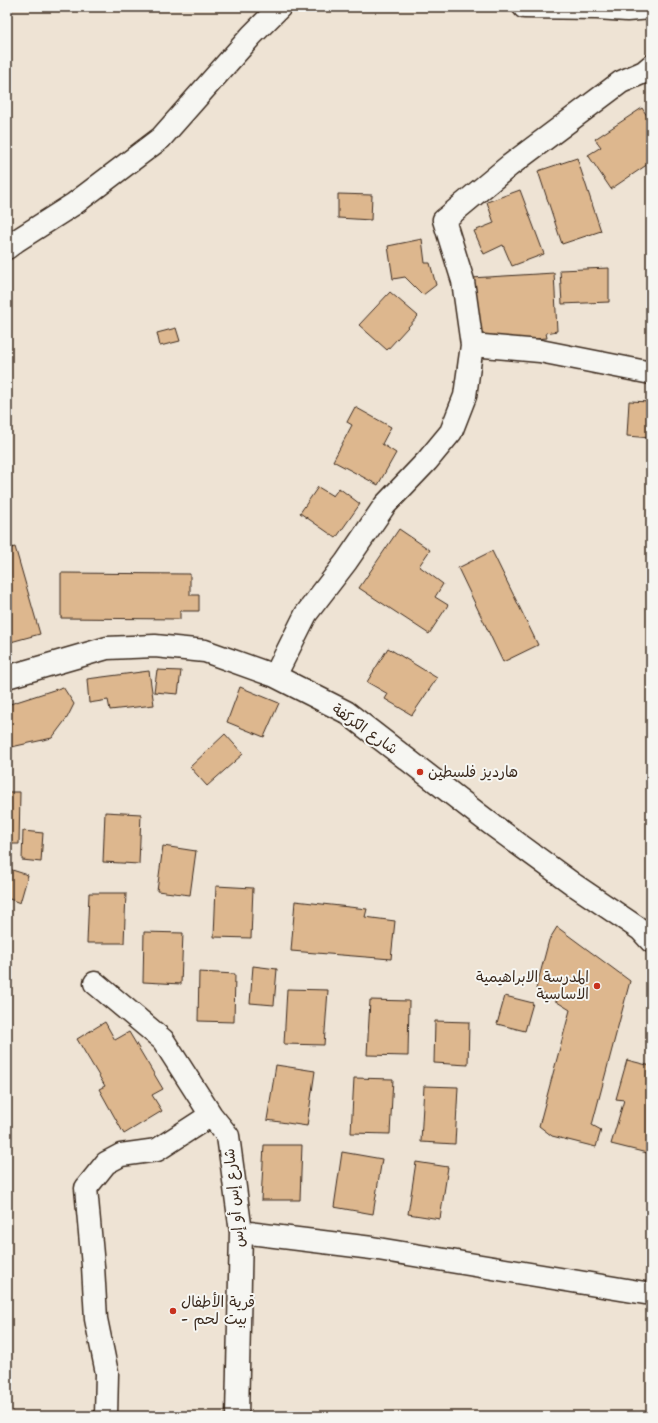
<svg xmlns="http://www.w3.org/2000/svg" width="658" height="1423" viewBox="0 0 658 1423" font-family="'Shantell Sans','Playpen Sans Arabic',sans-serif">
<rect width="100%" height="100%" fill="#eee3d4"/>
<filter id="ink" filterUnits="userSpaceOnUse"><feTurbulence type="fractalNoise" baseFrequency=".025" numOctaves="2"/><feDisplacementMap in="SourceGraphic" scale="8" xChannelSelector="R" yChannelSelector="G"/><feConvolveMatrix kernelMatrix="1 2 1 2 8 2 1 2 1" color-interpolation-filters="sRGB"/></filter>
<g filter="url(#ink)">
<!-- building -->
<path fill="#ddb78e" stroke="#3b2a1e" d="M642,108l9,14v40l-40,27 -23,-34 13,-8 -6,-8z
M577,158l24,73 -39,13 -24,-73z
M520,190l24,64 -32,12 -9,-21 -19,9 -10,-23 20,-8 -7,-21z
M338,194l34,1 -1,25 -33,-2z
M422,239l3,24h5l6,22 -13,10 -18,-18 -12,2 -5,-33z
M609,268v34l-47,2 -2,-34z
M554,273l3,58 -11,2 1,5 -71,5 -5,-65z
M390,292l28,24 -31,34 -28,-25z
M176,328l4,13 -20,5 -3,-13z
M629,401l22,1v36l-24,-2z
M355,407l36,20 -9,17 14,9 -18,32 -45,-24 19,-36 -5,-3z
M318,487l15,9 6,-8 21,16 -24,34 -36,-25z
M399,529l31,21 -11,16 24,18 -8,13 13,8 -19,29 -70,-46z
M15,547l25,87 -33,9v-94z
M492,551l46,94 -35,17 -45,-94z
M61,573l129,1v21h9v16h-19v8l-119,-1z
M388,648l49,30 -25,37 -27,-16 3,-5 -21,-12z
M157,670l24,1 -3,23 -24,-2z
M149,671l5,34 -44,5 -2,-10 -19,3 -2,-24z
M63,687l11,17 -7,14 -15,20 -45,10v-43z
M240,687l39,16 -15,34 -37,-15z
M225,734l18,20 -36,32 -17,-19z
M7,792h13l-1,52h-12z
M105,812l36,2 -2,50 -36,-2z
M23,831l20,2 -2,29 -19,-2z
M163,846l33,5 -6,44 -33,-4z
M9,869l19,6 -8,28 -13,-5v-22z
M216,886l37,2 -2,50 -37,-1z
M89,893h37l-2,50h-37z
M295,901l72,8 -2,8 30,4 -4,38 -100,-8z
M557,927l73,54 -38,144 9,5 -5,17 -44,-11 -13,-10 31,-116 -34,-21 13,-49z
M144,932l39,1 -2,51 -38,-2z
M253,966l24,3 -3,36 -24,-2z
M199,972l36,2 -1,48 -36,-1z
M287,989l41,1 -4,55 -40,-1z
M505,996l28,7 -8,28 -28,-7z
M370,1000l39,1 -1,55 -41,-1z
M435,1021l34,1 -1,43 -34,-2z
M105,1022l10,18 14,-8 34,57 -11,6 10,16 -38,23 -25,-45 6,-3 -28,-47z
M627,1060l24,6v88l-40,-10 13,-44 -8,-1z
M276,1065l39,6 -8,55 -40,-6z
M354,1078l39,1 -3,55 -39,-1z
M424,1086l34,1 -3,57 -34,-2z
M264,1145h38l-2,55h-39z
M342,1152l40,7 -9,55 -39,-7z
M416,1162l32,5 -8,52 -32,-5z"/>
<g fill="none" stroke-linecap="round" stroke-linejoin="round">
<!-- minor casing -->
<g stroke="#3b2a1e" stroke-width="25">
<path id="minor" d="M524,7l73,1 30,2 24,-2
M7,248l9,-7 58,-37 87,-66 91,-103 28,-28
M472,345l68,6 111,22
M275,676l31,-62 40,-52 39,-57 42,-44 24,-29 14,-36 7,-51 -9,-64 -19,-61 65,-54 112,-84 23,-10 7,-6
M7,677l100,-29 48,-2 50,5 70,25 71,36 141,109 86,63 68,46 10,11
M95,983l68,57 48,75 17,21 13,96 -4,184
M241,1232l131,16 279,46
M106,1416l1,-43 -11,-54 -3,-53 -7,-78 20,-25 15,-8 36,-5 54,-35"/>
</g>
<!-- minor -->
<use href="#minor" stroke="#f6f6f2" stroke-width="22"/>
</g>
</g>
<!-- markers -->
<g fill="#c8321e" stroke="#f6f6f2" stroke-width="1.5">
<circle cx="420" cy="772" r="4"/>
<circle cx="597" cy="986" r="4"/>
<circle cx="173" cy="1311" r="4"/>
</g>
<g text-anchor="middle" stroke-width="4" stroke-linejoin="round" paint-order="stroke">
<!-- street labels -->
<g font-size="15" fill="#3b2a1e" stroke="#f6f6f2">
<text transform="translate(365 729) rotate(35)" y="5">شارع الكركفة</text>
<text transform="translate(234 1198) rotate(-96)" y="5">شارع إس أو إس</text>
</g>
<!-- poi labels -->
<g font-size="15" fill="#3b2a1e" stroke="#f6f6f2" text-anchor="start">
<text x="428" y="777">هارديز فلسطين</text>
<text x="589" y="982" text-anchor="end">المدرسة الابراهيمية<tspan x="589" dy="17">الاساسية</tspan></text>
<text x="181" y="1307">قرية الأطفال<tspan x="181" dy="17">- بيت لحم</tspan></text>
</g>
</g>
<!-- margin -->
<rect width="658" height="1423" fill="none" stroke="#f6f6f2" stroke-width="24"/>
<rect x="12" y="12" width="634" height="1399" fill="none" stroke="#3b2a1e" stroke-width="1.5" filter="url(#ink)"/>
</svg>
